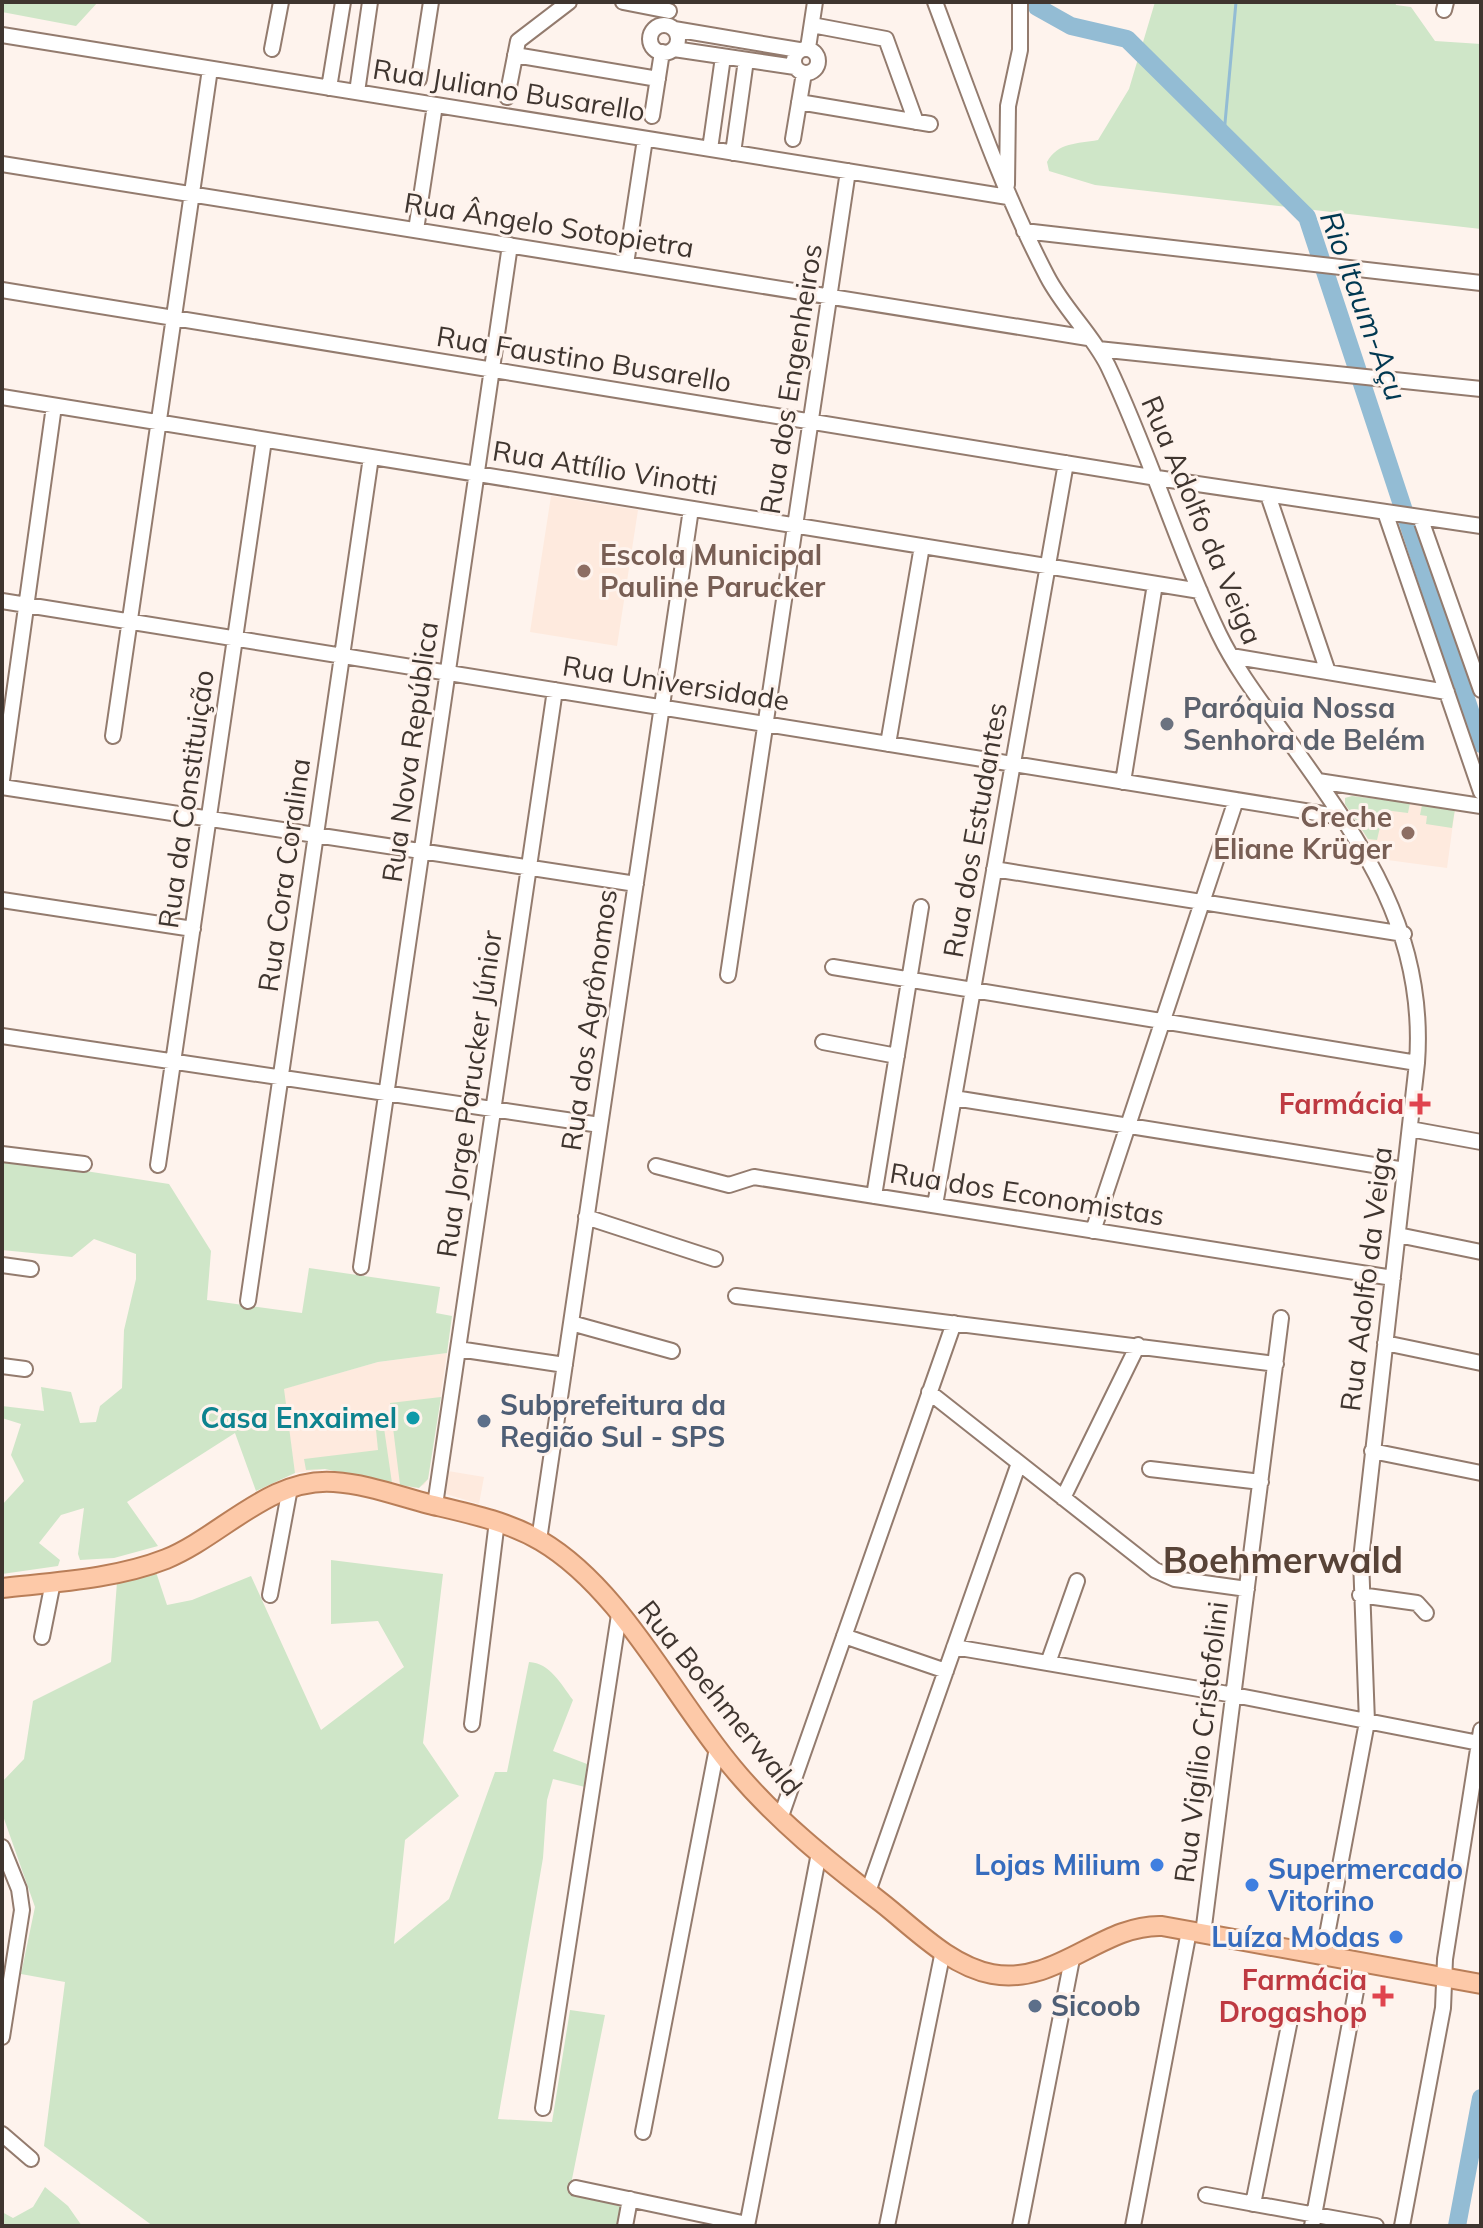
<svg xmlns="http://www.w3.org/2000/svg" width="1483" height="2228" viewBox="0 0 1483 2228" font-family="Mulish,sans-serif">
<rect width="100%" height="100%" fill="#fef3ed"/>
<!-- built -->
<path fill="#feeade" d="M551,496l87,14 -21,136 -87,-14z
M1352,796l103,13 -8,59 -67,-9 -35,-55v-6z
M447,1353l-19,126 -4,6 -11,3 -88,-19 -30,4 -12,-84 95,-27z
M448,1471l36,6 -5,27 -33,-10z"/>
<!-- green -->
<path fill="#cfe6c8" d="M2,2h96l-22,24 -74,-14z
M1155,2h240l1,3 15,2 24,34 46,3v185l-386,-44 -46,-14 -2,-9c11,-20 30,-18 51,-22l31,-51z
M1352,796l58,7 -2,10 -24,-3 -7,30 -9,-1 -23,-35v-6z
M1422,805l33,4 -3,19 -26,-4 1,-8 -7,-1z
M2,1158l167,26 42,67 -4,49 95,13 7,-45 131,19 -4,26 16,3 -5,37 -69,9 -94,27 11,84 -39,18 -21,-58 -108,69 31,44 -44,12 -34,2 -2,-6 6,-46 -23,7 -22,28 21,17 -2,6 -56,8v-69l22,-24 -13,-26 10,-31 -19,-6v-12l42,5 -3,-24 30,5 9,31 16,-1 4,-16 22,-18 2,-58 12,-51v-25l-42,-15 -22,18 -70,-7z
M441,1397l-13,82 -9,9 -19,-3 -10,-82z
M384,1428l8,55 -67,-14 -19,1 -2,-11 74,-9 -2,-20z
M331,1560l112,14 -20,169 36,53 -54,44 -11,104 55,-45 46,-127h12l22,-110c21,1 32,22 44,38l-20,51 34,13 -2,23 -32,-8 -6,21 -4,58 -45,261 54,3 18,-112 35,5 -36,179 54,12 -4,20h-466l-109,-80 21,-164 -44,-8 14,-67 -33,-94v-31l22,-23 9,-58 78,-39 6,-80 39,-10 11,33 25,-5 59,-24 70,154 83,-63 -26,-46 -47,3z
M45,2187l23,19 14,20h-80v-14l11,6 20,-11z"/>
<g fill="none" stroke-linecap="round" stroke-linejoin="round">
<!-- stream -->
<path stroke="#93bcd4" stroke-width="3" d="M1224,134l12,-132"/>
<!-- river -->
<path stroke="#93bcd4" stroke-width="18" d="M1037,7l34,19 56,13 180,178 174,527
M1457,2226l24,-128"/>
<!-- minor casing -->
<g stroke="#937b6e" stroke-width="18">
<path id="minor" d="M623,2l46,9
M935,2c35,93 66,186 112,274 17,33 45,58 61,90 42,88 69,181 111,268 17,35 40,65 63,97 75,105 145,196 135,332l-56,496 6,163 -44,234
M1444,10l2,-8
M812,25l74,14 30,83
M650 39a14 14 0 1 1 28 0a14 14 0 1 1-28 0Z
M674,29l125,21
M2,35l1006,162
M808,48l7,-46
M794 61a12 12 0 1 1 24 0a12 12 0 1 1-24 0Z
M272,49l9,-47
M674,49l121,18
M515,55l143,24
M419,79l12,-77
M329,88l14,-86
M357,92l13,-90
M507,97l11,-56 51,-39
M799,102l131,22
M652,116l10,-64
M793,139l11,-66
M710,149l13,-92
M733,153l13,-93
M2,164l1086,174
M1007,185l1,-79 12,-56v-48
M416,230l19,-125
M1024,231l457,52
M626,264l19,-125
M2,290l1155,188 324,48
M1098,349l383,40
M2,397l1198,194
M1268,495l60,177
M1385,512l96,280
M1420,517l61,173
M2,601l1340,216
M1231,656l216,36
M113,736l97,-667
M888,744l34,-198
M2,780l52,-374
M1318,781l163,25
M1123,782l32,-198
M2,787l634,97
M994,869l410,65
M2,900l191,29
M833,967l584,96
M728,975l120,-804
M2,1036l598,89
M823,1042l74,14
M954,1098l451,72
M1410,1129l71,13
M2,1154l82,10
M158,1165l106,-725
M656,1166l73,19 25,-8 639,101
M874,1196l47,-289
M935,1205l131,-742
M586,1217l129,42
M1093,1231l143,-431
M1398,1235l83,17
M2,1265l29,4
M361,1267l149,-1022
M736,1296l540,68
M248,1301l123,-844
M571,1323l101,28
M1385,1343l96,20
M458,1349l107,16
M2,1366l23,3
M929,1392l226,178 20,9 72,10
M1372,1451l109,22
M1150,1469l111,13
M1063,1498l75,-153
M435,1505l120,-815
M539,1540l152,-1031
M270,1595l20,-107
M1360,1595l57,8 9,10
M844,1636l102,35
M42,1637l11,-55
M954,1647l280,48 245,48
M1048,1663l29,-82
M472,1724l25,-203
M780,1819l174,-496
M2,1847l17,42 3,21 -20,127
M868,1892l151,-429
M1203,1934l78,-616
M543,2108l76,-493
M643,2132l74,-384
M2,2134l29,25
M576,2188l171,36
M1206,2195l170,31
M1253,2204l37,-184
M625,2226l5,-27
M747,2226l72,-373
M887,2226l56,-275
M1020,2226l52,-267
M1133,2226l56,-295
M1312,2226l49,-262
M1402,2226l41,-218 2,-49 36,-229"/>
</g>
<!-- major casing -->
<g stroke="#b97e58" stroke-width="22">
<path id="major" d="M2,1588c54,-6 113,-9 164,-29 56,-23 104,-82 168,-77 32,2 64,14 95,22 38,9 78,17 112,37 81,48 132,156 192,227 43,52 96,94 149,135 33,26 68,63 110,71 65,12 109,-50 170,-48l319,58"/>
</g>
<!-- minor -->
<use href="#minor" stroke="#fff" stroke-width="14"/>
<!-- major -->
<use href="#major" stroke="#fdc9a8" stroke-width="18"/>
</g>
<!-- markers -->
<g fill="#8d6e63" stroke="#fef3ed" stroke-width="3">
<circle cx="584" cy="571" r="8"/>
<circle cx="1408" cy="833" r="8"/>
</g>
<circle fill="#6b7280" stroke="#fef3ed" stroke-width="3" cx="1167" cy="724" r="8"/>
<g fill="#e0444e" stroke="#fef3ed" stroke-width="3">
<path d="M1416 1092h8v8h8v8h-8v8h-8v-8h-8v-8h8z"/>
<path d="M1379 1984h8v8h8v8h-8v8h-8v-8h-8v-8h8z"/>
</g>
<circle fill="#0f9aa8" stroke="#fef3ed" stroke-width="3" cx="413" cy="1418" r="8"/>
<g fill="#5c6f8a" stroke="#fef3ed" stroke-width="3">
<circle cx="484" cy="1421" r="8"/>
<circle cx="1035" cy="2006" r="8"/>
</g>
<g fill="#3f7fe0" stroke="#fef3ed" stroke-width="3">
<circle cx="1157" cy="1865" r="8"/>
<circle cx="1252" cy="1885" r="8"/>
<circle cx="1396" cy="1937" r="8"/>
</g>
<g text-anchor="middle" stroke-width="6" stroke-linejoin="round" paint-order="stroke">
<!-- street labels -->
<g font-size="28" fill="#3f352f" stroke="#fef3ed">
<text transform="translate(509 90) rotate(9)" y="10">Rua Juliano Busarello</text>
<text transform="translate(549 225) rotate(9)" y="10">Rua Ângelo Sotopietra</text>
<text transform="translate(584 359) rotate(9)" y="10">Rua Faustino Busarello</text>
<text transform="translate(791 379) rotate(-81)" y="10">Rua dos Engenheiros</text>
<text transform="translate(605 468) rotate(9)" y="10">Rua Attílio Vinotti</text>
<text transform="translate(1202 520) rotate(67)" y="10">Rua Adolfo da Veiga</text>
<text transform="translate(676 683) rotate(9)" y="10">Rua Universidade</text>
<text transform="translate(410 752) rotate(-82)" y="10">Rua Nova República</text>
<text transform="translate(186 799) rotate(-82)" y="10">Rua da Constituição</text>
<text transform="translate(975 830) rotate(-80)" y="10">Rua dos Estudantes</text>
<text transform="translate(284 875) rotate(-82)" y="10">Rua Cora Coralina</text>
<text transform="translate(589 1020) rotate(-82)" y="10">Rua dos Agrônomos</text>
<text transform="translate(469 1094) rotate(-82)" y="10">Rua Jorge Parucker Júnior</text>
<text transform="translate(1027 1194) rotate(9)" y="10">Rua dos Economistas</text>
<text transform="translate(1366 1279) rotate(-83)" y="10">Rua Adolfo da Veiga</text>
<text transform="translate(720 1698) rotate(51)" y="10">Rua Boehmerwald</text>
<text transform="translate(1201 1742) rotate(-83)" y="10">Rua Vigílio Cristofolini</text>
</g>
<!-- education labels -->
<g font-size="28" font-weight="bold" fill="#785e54" stroke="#fef3ed" text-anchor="start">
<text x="600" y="565">Escola Municipal<tspan x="600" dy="32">Pauline Parucker</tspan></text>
<text x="1392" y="827" text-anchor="end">Creche<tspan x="1392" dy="32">Eliane Krüger</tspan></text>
</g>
<!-- worship labels -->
<g font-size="28" font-weight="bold" fill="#5b616d" stroke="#fef3ed" text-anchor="start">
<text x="1183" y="718">Paróquia Nossa<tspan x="1183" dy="32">Senhora de Belém</tspan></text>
</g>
<!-- health labels -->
<g font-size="28" font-weight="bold" fill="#be3a42" stroke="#fef3ed" text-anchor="end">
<text x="1404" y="1114">Farmácia</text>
<text x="1367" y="1990">Farmácia<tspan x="1367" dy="32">Drogashop</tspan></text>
</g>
<!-- service labels -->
<g font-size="28" font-weight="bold" fill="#4e5e75" stroke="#fef3ed" text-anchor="start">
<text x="500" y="1415">Subprefeitura da<tspan x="500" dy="32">Região Sul - SPS</tspan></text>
<text x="1051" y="2016">Sicoob</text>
</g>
<!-- culture labels -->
<g font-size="28" font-weight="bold" fill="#0d838f" stroke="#fef3ed" text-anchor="end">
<text x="397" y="1428">Casa Enxaimel</text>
</g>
<!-- shop labels -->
<g font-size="28" font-weight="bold" fill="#366cbe" stroke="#fef3ed" text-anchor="end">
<text x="1141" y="1875">Lojas Milium</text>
<text x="1268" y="1879" text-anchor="start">Supermercado<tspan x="1268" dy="32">Vitorino</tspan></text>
<text x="1380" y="1947">Luíza Modas</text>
</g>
<!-- water labels -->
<g font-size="30" font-style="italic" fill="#003851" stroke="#fef3ed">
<text transform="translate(1363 306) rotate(70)" y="10">Rio Itaum-Açu</text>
</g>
<!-- district labels -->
<g font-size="36" font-weight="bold" fill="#584337" stroke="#fef3ed">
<text x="1283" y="1573">Boehmerwald</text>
</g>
</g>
<!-- border -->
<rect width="1483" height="2228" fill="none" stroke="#3f352f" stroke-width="8"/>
</svg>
